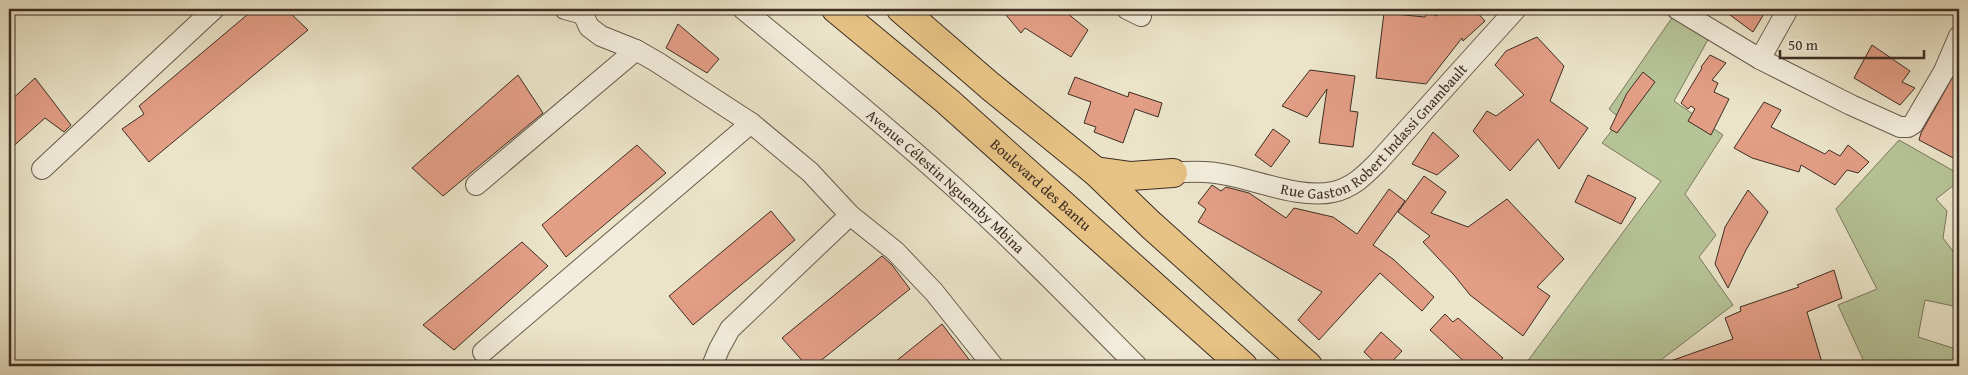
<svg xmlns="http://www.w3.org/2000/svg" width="1968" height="375" viewBox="0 0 1968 375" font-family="'Gentium Book Plus',serif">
<rect width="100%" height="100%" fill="#ebe4c9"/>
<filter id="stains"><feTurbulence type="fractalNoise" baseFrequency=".004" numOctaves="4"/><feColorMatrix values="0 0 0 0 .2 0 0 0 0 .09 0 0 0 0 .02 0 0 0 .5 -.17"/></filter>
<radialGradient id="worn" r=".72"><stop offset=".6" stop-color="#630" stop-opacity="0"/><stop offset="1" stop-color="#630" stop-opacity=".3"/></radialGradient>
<!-- green -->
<path fill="#b6c498" stroke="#7a785e" d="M1676,12l34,24 -36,65 49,34 -38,59 31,41 -17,22 34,48 -80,61h-129l137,-185 -59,-38 19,-24 -12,-10z
M1899,140l60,34v7l-23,18 11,12 -4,27 16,21v45l-1,3 -33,-7 -7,37 41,13v16h-93l-28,-61 39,-16 -41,-80z"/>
<!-- building -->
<path fill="#e39e86" stroke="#3d2d23" d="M254,9h32l22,21 -159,132 -27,-33 22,-15 -5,-8z
M1001,9h61l26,21 -17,27 -46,-29 -4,5z
M1444,9h15l6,6 7,-6h2l11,12 -22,20 -1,-3 -36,46 -50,-6 8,-65 41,4 3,-5 8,4z
M1722,9h45l-14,23z
M678,24l41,35 -12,14 -41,-25z
M1537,37l27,29 -14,35 38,27 -29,41 -21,-30 -28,32 -37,-40 14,-20 9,5 28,-21 -29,-30 11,-14z
M1872,45l38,26 -8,11 13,6 -15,17 -46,-27z
M1710,55l16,8 -14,17 6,3 -4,9 15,7 -18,36 -23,-14 7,-12 -4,-3 -3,3 -7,-6 21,-35 -1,-1z
M1959,66v95l-40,-21 2,-7z
M1310,70l45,6 -5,35 8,1 -5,35 -34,-4 8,-54 -20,28 -25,-11z
M1643,72l12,10 -38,51 -7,-4 17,-36z
M518,75l25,38 -100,83 -31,-28z
M1075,77l53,20 1,-5 33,11 -4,14 -23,-8 -12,34 -29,-11 2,-5 -12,-4 7,-21 -23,-8z
M35,78l36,47 -7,7 -19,-14 -36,32v-48z
M1764,102l17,8 -10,17 54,27 4,-4 11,6 8,-11 21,17 -11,11 -11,-3 -12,15 -34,-20 -2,7 -47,-14 -18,-10z
M1273,129l17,12 -19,26 -16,-12z
M1433,132l26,24 -22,19 -25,-11z
M637,145l29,28 -100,84 -24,-32z
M1588,175l48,23 -15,26 -46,-22z
M1424,176l22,16 -15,21 37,14 39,-28 57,60 -27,28 13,9 -27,40 -53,-41 -16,-20 -31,-33 7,-6 -32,-24z
M1212,185l9,6 5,-4 23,6 37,25 8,-10 39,9 24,17 32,-45 16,12 -32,44 20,14 41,38 -12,14 -42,-38 -61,67 -21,-20 24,-28 -124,-70 8,-13 -8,-6z
M1748,190l20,22 -22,38 -18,38 -13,-24 10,-37z
M771,211l24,29 -102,85 -24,-29z
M522,242l26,24 -94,84 -31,-25z
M882,256l10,9 18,24 -96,77h-7l-25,-28z
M1834,270l8,28 -35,14 16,54h-160l-1,-2 71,-25 -8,-21 16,-7 -1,-4 59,-20 -2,-2z
M1445,314l8,8 5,-4 45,40 -9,8h-25l-39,-36z
M942,324l32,42h-84z
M1381,332l21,19 -14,15h-9l-15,-14z"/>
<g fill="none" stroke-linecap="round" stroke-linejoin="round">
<!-- minor casing -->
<g stroke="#685b4c" stroke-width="22">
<g id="minor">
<path d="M565,9l18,5"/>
<path d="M583,9v5l6,13 12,9 35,14 21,12 94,61 59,49 40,43 -120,114 -11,20 -7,17"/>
<path id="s1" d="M743,9c78,64 158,129 233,198 55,51 108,105 161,159"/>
<path d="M1127,9l14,7"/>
<path d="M1677,9l83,50 91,46 49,22h8l5,-3 31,-53 15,-35"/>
<path d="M1760,59l28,-50"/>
<path d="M42,169l172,-160"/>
<path id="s2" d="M1173,173c19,-2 36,-2 54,2 31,6 75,24 106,17 19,-4 31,-16 44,-29l139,-154"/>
<path d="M476,185l160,-135"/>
<path d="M850,215l45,36 39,41 59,74"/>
<path d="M483,352l268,-229"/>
</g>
</g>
<!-- highway casing -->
<g stroke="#3d2d23" stroke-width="30">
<g id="highway">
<path id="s3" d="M836,9l111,92 296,265"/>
<path d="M901,9l89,77 105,85 56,54 157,141"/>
<path d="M1095,171l36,5 42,-3"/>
</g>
</g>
<!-- minor -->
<use href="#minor" stroke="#f2eddc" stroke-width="20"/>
<!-- highway -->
<use href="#highway" stroke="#e6c284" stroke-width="28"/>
</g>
<g text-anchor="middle" stroke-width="4.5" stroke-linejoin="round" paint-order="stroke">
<!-- street labels -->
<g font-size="15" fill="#3d2d23" stroke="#f2eddc">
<text dy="5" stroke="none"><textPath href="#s2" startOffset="228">Rue Gaston Robert Indassi Gnambault</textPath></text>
<text dy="5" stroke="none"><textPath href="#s1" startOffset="266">Avenue Célestin Nguemby Mbina</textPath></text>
<text dy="5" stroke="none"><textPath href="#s3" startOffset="270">Boulevard des Bantu</textPath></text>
</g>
</g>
<!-- margin -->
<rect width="1968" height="375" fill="none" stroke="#ebe4c9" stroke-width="30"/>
<rect x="10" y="10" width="1948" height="355" fill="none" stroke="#3d2d23" stroke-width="2.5"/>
<rect x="15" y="15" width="1938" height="345" fill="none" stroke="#3d2d23"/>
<!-- scale -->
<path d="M1780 50v8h144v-8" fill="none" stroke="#3d2d23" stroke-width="2.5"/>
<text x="1788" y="50" font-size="15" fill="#3d2d23" stroke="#f2eddc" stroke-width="4" paint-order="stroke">50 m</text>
<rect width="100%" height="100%" filter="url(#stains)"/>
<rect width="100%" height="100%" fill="url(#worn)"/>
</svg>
